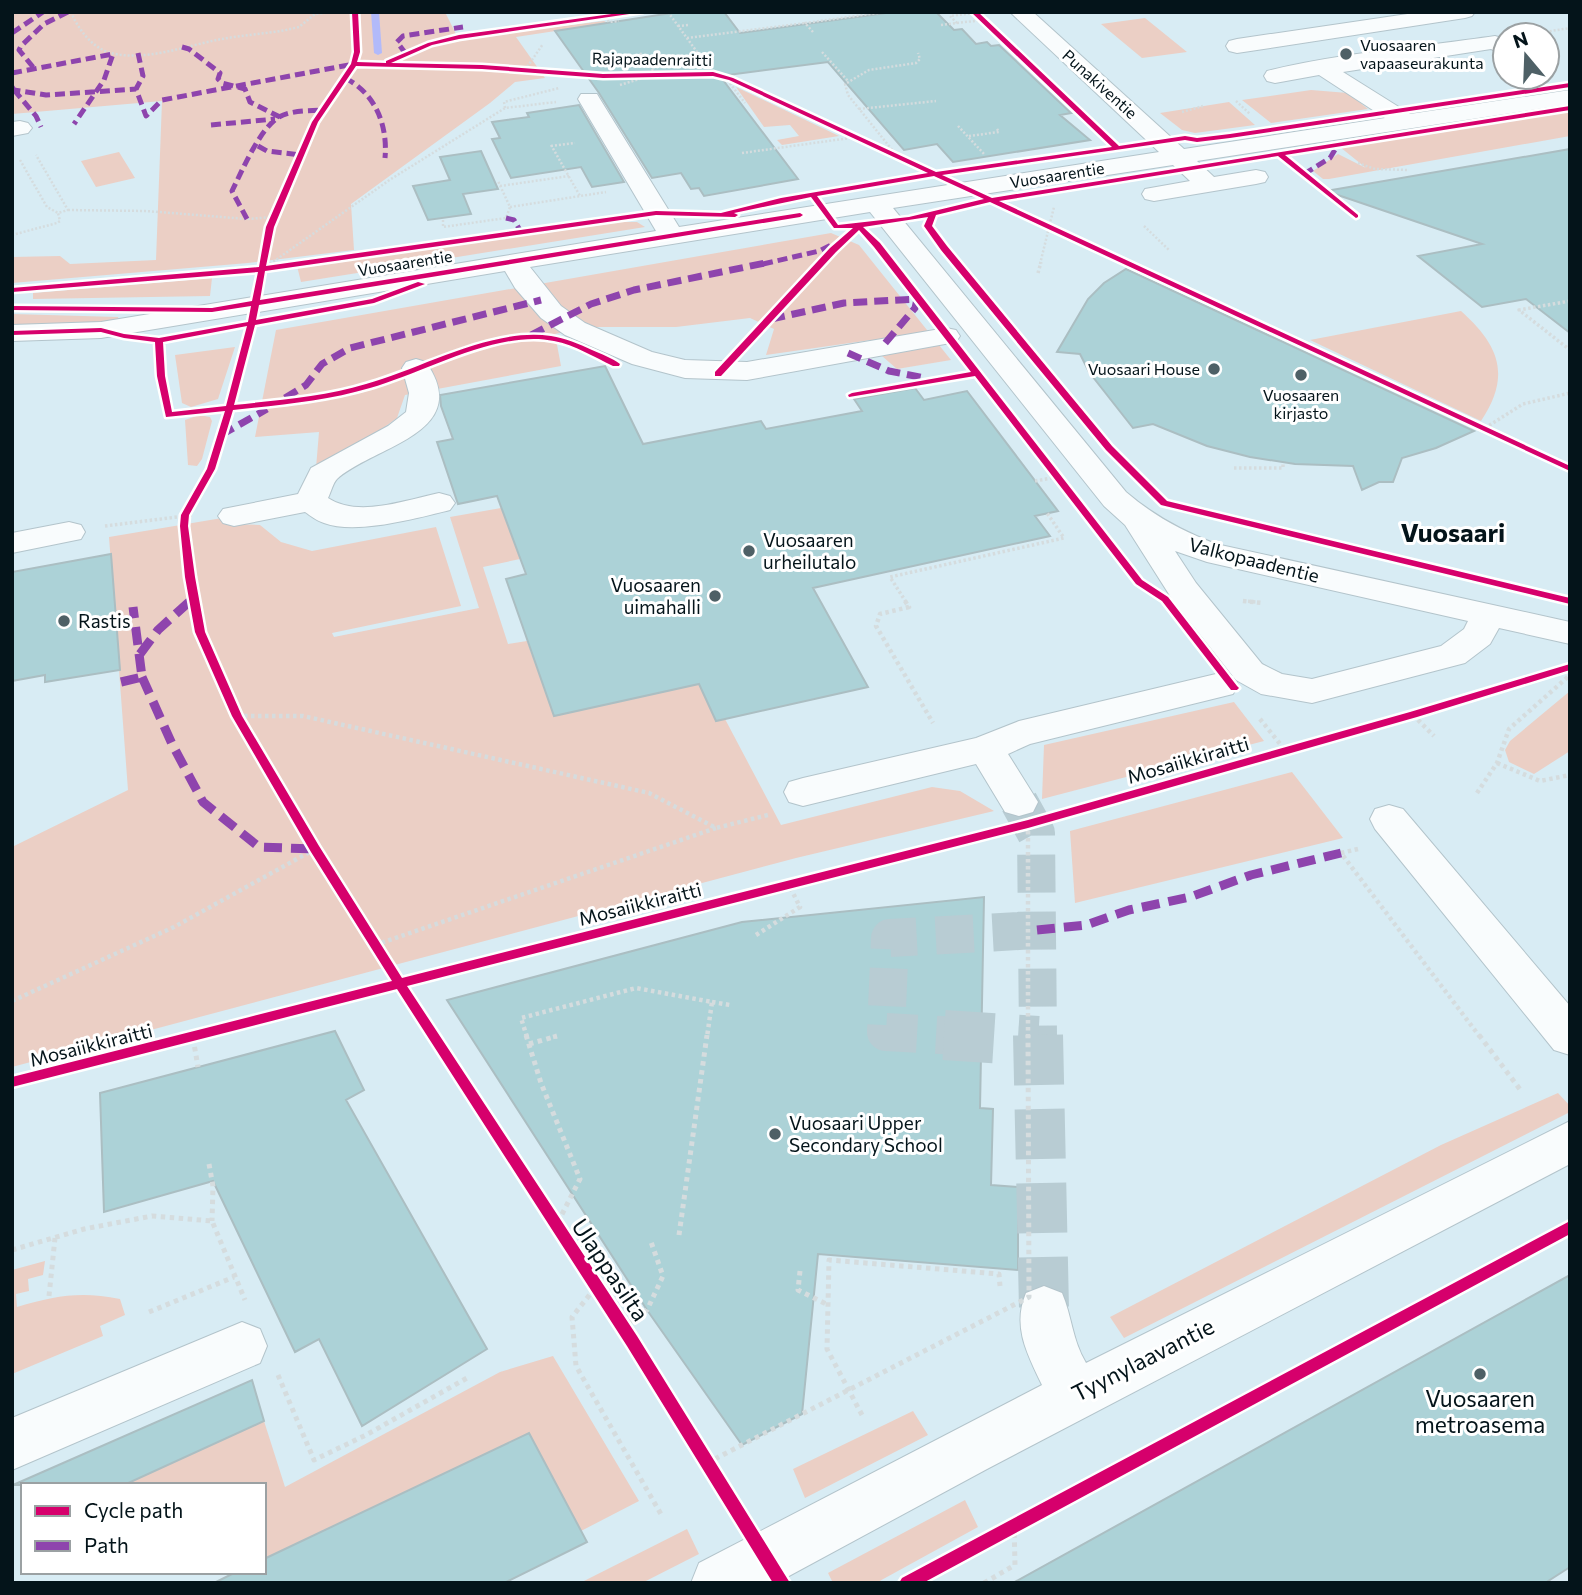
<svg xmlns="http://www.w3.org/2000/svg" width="1582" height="1595" viewBox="0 0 1582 1595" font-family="Commissioner,sans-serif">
<rect width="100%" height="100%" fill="#d8ecf4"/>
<!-- green -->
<path fill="#ebcfc5" d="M12,12h433l11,22 53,-7 4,5 91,-11 4,2 -92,14 29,41 -30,4 -25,21 -139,101 3,46 -106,13 -236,20v-26l48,-1 10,8 86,-4 6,-159 -150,13z
M1145,18l42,34 -45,6 -41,-34z
M736,87l103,49 -57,9 -5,-5 22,-4 -9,-11 -26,2z
M1311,90l37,3 20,16 -97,14 -29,-23z
M1229,102l26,23 -60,8 -13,-3 -22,-17z
M1570,112v24l-241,43h-6l-10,-8 25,-17 28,14 -26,-21z
M119,152l16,26 -39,9 -15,-26z
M616,222h21l8,5 -344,55 -4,-16z
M831,233l28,12 92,115 -54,9 -15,-13 -11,-16 -105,15 8,-26 -24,-11 -74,9h-86l-35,7 6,32 -156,29 -8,23 -37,27 -44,23 3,-36 -64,5 21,-107z
M212,278l-2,18 -177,3v-6z
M1461,311c39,35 50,65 20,110l-171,-81z
M12,314l106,3 1,3 -4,3 -103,3z
M235,347l-17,52 -27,8 -9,-4 -7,-48z
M199,415l11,2 2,4 -10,38 -5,7 -9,-1 -3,-45z
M501,508l19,51 -37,8 25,77 19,-3 27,75 145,-32 17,37 9,-2 56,106 151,-38 28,4 34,20 -198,47 -784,209v-220l116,-57 -19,-253 125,-21 -2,8 28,1 21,17 31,9 124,-24 25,79 -129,27 2,4 145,-29 -29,-91z
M1570,691v60l-36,23 -25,-12 -4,-12 5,-9z
M1234,702l30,39 -222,58 2,-54z
M1292,772l51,66 -268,65 -5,-72z
M1558,1093l12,13v6l-446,226 -14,-21 331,-172z
M45,1261l-2,14 -15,4 1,12 -13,3 1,13c38,-11 63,-16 103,-8l5,16 -25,11 3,10 -91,38v-104z
M553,1356l86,145 -58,30 -52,-98 -265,126v-74h-140l140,-64 21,66 215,-115z
M913,1411l15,24 -123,63 -12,-29z
M965,1500l13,27 -102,56h-43l-5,-10z
M687,1529l12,25 -57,29h-62z"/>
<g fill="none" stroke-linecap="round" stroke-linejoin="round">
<!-- stream -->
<path fill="#b2bafa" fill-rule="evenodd" d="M371,12h8l3,41 -4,2 -4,-2z"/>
</g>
<!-- building -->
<path fill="#acd2d7" stroke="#abbec2" stroke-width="2" d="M678,12h46l16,21 153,-21h43l18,18 8,-1 14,15 11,-2 4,4 8,-1 72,68 -11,2 30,25 -137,22 -16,-18 -33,6 -76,-88 -108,14 78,103 -94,17 -5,-8 -8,1 -10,-16 -29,5 -53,-85 -44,-62z
M579,105l45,77 -32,5 -11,-20 -70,11 -19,-39 8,-1 -8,-16 37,-5 -2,-4z
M1570,149v184l-44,-34 -44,8 -64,-51 64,-12 -156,-53z
M481,151l17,38 -35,5 8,20 -43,6 -15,-34 37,-6 -10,-23z
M1126,269l144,67 204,95 -38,17 -34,10 -9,24h-14l-17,8 -9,-24 -58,-2 -45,-7 -43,-11 -54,-22 -20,4 -44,-56 -9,-18 -23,-2 31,-53 16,-16z
M605,366l38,78 118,-23 5,8 96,-18 -8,-12 61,-11 9,12 43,-9 91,120 -23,5 15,20 -237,52 55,99 -152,34 -17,-37 -145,32 -48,-137 20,-5 -29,-78 -39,8 -21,-62 16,-3 -12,-33 -1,-11z
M111,554l9,116 -75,12v-7l-33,6v-109z
M984,897l-4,211 13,1 -2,76 27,2v83l-200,-16 -16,160 -60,31 -95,-135 -200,-310 295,-78z
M335,1031l29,59 -18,10 141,249 -125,77 -43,-87 -24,13 -82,-171 -109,31 -4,-119z
M1570,1275v292l-25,16h-532z
M252,1380l12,41 -140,64h-111z
M529,1433l58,109 -83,41h-290l22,-11h28v-13z"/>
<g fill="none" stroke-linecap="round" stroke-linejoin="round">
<!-- minor-tunnel-far1 -->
<path stroke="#b8ccd3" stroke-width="38" stroke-dasharray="38 19" stroke-linecap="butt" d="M1019,802l17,31 2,204
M974,1037l-88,-5 4,-94 147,-8"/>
<!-- minor-tunnel -->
<path stroke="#b8ccd3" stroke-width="50" stroke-dasharray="50 24" stroke-linecap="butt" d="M944,1035l94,6
M1038,1035l6,274"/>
<!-- minor casing -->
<g stroke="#b3c4cb" stroke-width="2">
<path id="minor" d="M1010,12h23l151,137 201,-31 -66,-43 -44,8 -8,-2 -3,-5 3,-5c72,-18 154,-24 228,-35l10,3v16l-14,-6 -148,23 67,42 160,-24v14l-373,57 17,16 42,-7 9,2 3,5 -3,5 -9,2 -102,17 -9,-2 -3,-5 3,-5 45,-8 -17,-16 -280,43 233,284c28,24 56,39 90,52l354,78v22l-71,-16 -9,16 -25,19 -153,40 -51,-9 -25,-14 -64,-81 -47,-74 -21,-19 -234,-294 -340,55 31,39 24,17 67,29 33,8 62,2 199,-34 10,2 4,6 -4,6 -209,38 -62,-2 -53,-14 -67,-29 -24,-17 -26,-30 -10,-17 -404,67 -89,3v-16l89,-3 555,-91 -78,-132 3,-5h16l3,5 79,128 480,-75zM1175,551l32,11 261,59 -4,8 -23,17 -129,33 -30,-5 -20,-10 -66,-81z
M1421,12h54l-3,4 -7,2 -228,35 -8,-2 -3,-5 3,-5 8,-2z
M20,121l8,2 4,5 -4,5 -16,3v-14z
M416,359l10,3c49,71 -52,84 -89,117 -4,4 -6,13 -9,19 30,20 78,2 111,-5l11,3 5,7 -5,7c-32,8 -94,25 -126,13 -7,-2 -13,-7 -19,-11l-71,14 -11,-3 -5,-7 5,-7 75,-15 13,-26 77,-42 18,-14 3,-19 -7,-25 4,-6z
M69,522l12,3 4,7 -4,7 -69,14v-20z
M1220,673l13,3 5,9 -5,9 -203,50 -22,10 30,48 -5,10 -14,4 -14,-4 -29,-48 -173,42 -14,-4 -5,-10 5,-10 14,-4 173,-40 43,-17z
M1389,805l14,4 167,197v49l-16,-5 -179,-221 -5,-10 5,-10z
M1570,1121v43l-583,305 -211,114h-85l8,-20 343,-178c-15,-31 -30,-59 -16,-92l18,-7 18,7c10,23 10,47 24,70z
M242,1322l18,7 7,17 -7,17 -248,107v-52z"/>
</g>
<!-- path-far3 -->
<path stroke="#d5dcde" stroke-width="2.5" stroke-dasharray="2 2" stroke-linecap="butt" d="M71,12c7,17 21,36 40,41 35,9 77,-8 111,-14 21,-4 43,-5 64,-9l13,-3 16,-13 18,-2
M668,12l45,62
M605,17l4,5 10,-1
M957,23l26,-3
M941,25l16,-2 -7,-7 24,-3
M678,26l11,-1
M813,32l-8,-9 80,-11
M1526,35l44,-7
M687,38l118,-15
M822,52l26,29
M640,53l17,23
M525,70l18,-26
M725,77l20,26
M620,85l29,-9
M1236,101l14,13
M505,108l-1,-6 55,-14
M859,109l77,-8
M1182,112l21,-6
M958,126l27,29
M969,136l30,-4 -2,-3
M551,145l29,51
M551,146l24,-3
M742,153l115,-16
M897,156l-49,-61 -3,-11 24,-14 47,-7 4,-4 -2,-6
M20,160l27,47 11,6
M1358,163l17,6 34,1
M500,186l69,-10
M510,207l96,-15
M68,210l78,1 101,8 27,-2
M443,220v7l63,-9 4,-11 -12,-26
M1144,226l25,24
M12,235l45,-12 3,-2 -2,-8 10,-3 -32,-55
M270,264l121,-85 114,-71 51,-6
M1040,264l14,-57"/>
<!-- path-far2 -->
<path stroke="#d5dcde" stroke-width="3.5" stroke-dasharray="2.5 2.5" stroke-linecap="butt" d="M264,268l8,-6
M1038,273l3,-11
M1570,301l-51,9 51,40
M1485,428l38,-24 47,-11
M1234,468h49v-6
M1035,481l17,-3
M105,526l88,-11
M1243,601l14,1
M906,602l-16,-25 174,-39 -17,-25"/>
<!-- path-far1 -->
<path stroke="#d5dcde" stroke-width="4.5" stroke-dasharray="3.5 3.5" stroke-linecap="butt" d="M905,601l4,6 -29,7 -4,12 57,97
M1243,601l19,2
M1413,715l21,21
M237,716h66l346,77 67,35 52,-13
M1260,719l25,31
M1497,763l43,18 30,-6
M1477,793l20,-30 12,-34 61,-54
M1358,849l-17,4 139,184
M756,935l44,-28 -11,-22
M375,945l341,-117
M12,1001l162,-74 141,-78
M712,1002l18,3
M527,1037l-6,-19 115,-30 76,14 -5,35
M553,1037l4,-1"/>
<!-- path -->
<path stroke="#d5dcde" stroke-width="5" stroke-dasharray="4.5 4.5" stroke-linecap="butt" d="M526,1035l15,48 39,96 -24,47
M1479,1035l43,57
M193,1038l5,29
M529,1044l28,-8
M825,1121l18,1
M209,1164l4,22 -1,35
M679,1235l28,-200
M12,1250l72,-21 68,-13 60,5 33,79
M800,1271l-2,19 30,15
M595,1288l-23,29 4,49 86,150
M49,1296l6,-58
M149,1312l85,-35
M622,1328l25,-18 16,-34 -13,-37
M278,1375l36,85 52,-25 101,-57
M862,1415l-35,-66 2,-89 170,14 1,12
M984,1583l31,-18 -1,-41"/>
<!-- minor -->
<use href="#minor" fill="#f9fcfd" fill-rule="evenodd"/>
<!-- path-bridge-far1 -->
<path stroke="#d5dcde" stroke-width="4.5" stroke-dasharray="3.5 3.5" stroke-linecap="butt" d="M1028,824v213"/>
<!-- path-bridge -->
<path stroke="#d5dcde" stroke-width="5" stroke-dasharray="4.5 4.5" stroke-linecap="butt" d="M707,1463l322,-166 -1,-262"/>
<!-- quiet-far2 -->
<path stroke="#8e44ad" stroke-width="5" stroke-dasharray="10 5" stroke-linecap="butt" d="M12,33l31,-21
M182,47l7,2 31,24 -2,6 4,4 23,6 5,13 30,15
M138,53l5,23 -7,13 10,27 16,-16 192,-36
M406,54l-9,-12 6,-6 60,-9
M33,67l-14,-17 2,-4 23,-22 24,-12
M12,73l101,-19 -9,26 -30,44
M345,78c30,15 43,47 40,80
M12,87l2,3 32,5 90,-6
M14,90l22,26 5,11
M211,125l64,-6
M258,146l9,5 34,4
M1304,174l26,-16 6,-10
M506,218l8,2 7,12
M247,219l-15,-28c10,-20 28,-63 47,-74 13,-7 30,-6 44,-7
M763,264l56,-13 12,-6"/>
<!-- quiet-far1 -->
<path stroke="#8e44ad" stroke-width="7" stroke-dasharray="14 7" stroke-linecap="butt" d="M771,319l73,-16 73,-4 -2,9 -34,40
M531,335l60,-31 43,-14 136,-28
M848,353l41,18 36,7
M285,398l21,-13 16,-21 28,-16 191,-48
M221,435l46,-26
M188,602l5,-4"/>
<!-- quiet -->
<path stroke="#8e44ad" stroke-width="9" stroke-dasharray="18 9" stroke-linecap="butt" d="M140,654l18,-24 32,-29
M142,677l30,67 31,58 56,45 56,2
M121,682l21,-5 -9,-70
M1037,930l49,-5 43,-15 61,-13 61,-22 90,-22"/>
<!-- cycleway casing -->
<g stroke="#fff" stroke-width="5">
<path id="cycleway" d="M352,12h6l2,40 -3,10 29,1v-2l42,-18 31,-8 167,-23h17l-184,27 -27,6 -41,18 91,2 121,9 110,-2 20,6 203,94 176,-25 -141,-135h7l141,134 66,-10 12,2 33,-4 340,-51v4l-340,51 -33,4 -12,-2 -243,35 50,23 578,-92v4l-285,45 73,60v2l-2,1 -78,-62 -279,45 571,265v5l-580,-269 -54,13 -4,11 15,20 165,200 55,55 403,97v6l-409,-99 -55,-55 -165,-200 -17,-24 4,-9 -65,10 17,16 262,337 26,17 69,89 2,2 -2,2h-6l-69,-89 -26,-17 -161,-208 -126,21 -1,-2 4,-2 119,-21 -97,-125 -15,-17 -23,22 -115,124h-6v-4l115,-124 23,-20h-19l-23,-31 -77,16 4,2 -3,2 -79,-2 -391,56 -5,29 540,-87 3,2 -3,2 -541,88 -3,15 116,-21 46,-17 7,2 -51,19 -119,22 -21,80c44,-5 90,-8 132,-21 57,-16 126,-57 185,-48 14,2 28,8 41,14 9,4 20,8 28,14l-1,2h-6c-19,-9 -38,-21 -59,-25 -56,-12 -130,32 -184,47 -44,13 -91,17 -137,22l-18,59 -26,46 -1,11 7,51 10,55 37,84 77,130 83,132 626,-158 382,-108 160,-48v6l-153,47 -389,111 -621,158 230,350 153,247h-17l-146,-237 -230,-357 -385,98v-10l380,-96 -81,-129 -79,-136 -37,-84 -10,-55 -5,-51 1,-11 26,-46 18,-58 -59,6 -9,-41 -2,-34 -31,-4 -23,-6 -89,3v-4l89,-3 23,6 35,4 89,-16 3,-16 -39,6 -200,-2v-4l200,2 40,-7 6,-29 -246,20v-4l247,-21 7,-40 46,-105 39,-58 3,-12zM356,66l126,3 121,9 110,-2 16,4 199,93 -147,25 -60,15 -65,-2 -390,55 8,-39 44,-105zM934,176l50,23 -75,18 -71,8 -21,-29zM247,326l-21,80 -54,6 -7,-36 -2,-34z
M1570,1221v13l-647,349h-24l3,-5z"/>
</g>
<!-- cycleway -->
<use href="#cycleway" fill="#d6006c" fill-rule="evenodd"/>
</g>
<!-- markers -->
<g fill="#4e6066" stroke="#fff" stroke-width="2.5">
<circle cx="1346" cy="54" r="7"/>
<circle cx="1214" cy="369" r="7"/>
<circle cx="1301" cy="375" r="7"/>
<circle cx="749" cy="551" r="7"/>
<circle cx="715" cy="596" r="7"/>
<circle cx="64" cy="621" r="7"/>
<circle cx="775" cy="1134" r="7"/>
<circle cx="1480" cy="1374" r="7"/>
</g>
<g text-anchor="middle" stroke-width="6" stroke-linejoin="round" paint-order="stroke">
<!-- far-poi labels -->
<g font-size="16" fill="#04141a" stroke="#fff" text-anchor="start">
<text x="1360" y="51">Vuosaaren<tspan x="1360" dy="18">vapaaseurakunta</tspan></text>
<text x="1200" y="375" text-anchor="end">Vuosaari House</text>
<text x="1301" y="401" text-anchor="middle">Vuosaaren<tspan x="1301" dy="18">kirjasto</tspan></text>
</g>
<!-- far-street labels -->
<g font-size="16" fill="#04141a" stroke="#fff">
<text transform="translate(652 59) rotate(1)" y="6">Rajapaadenraitti</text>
<text transform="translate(1100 84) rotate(42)" y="6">Punakiventie</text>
<text transform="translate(1057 175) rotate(-9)" y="6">Vuosaarentie</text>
<text transform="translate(405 263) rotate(-9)" y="6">Vuosaarentie</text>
</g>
<!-- poi labels -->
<g font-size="19" fill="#04141a" stroke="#fff" text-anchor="start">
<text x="763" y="547">Vuosaaren<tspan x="763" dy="22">urheilutalo</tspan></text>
<text x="701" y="592" text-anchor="end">Vuosaaren<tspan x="701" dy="22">uimahalli</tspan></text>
<text x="78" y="628">Rastis</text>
<text x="789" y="1130">Vuosaari Upper<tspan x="789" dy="22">Secondary School</tspan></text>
</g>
<!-- street labels -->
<g font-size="19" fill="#04141a" stroke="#fff">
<text transform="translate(1254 560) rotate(14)" y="7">Valkopaadentie</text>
<text transform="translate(1188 760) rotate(-16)" y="7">Mosaiikkiraitti</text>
<text transform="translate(640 904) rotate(-14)" y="7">Mosaiikkiraitti</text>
<text transform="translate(91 1045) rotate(-14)" y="7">Mosaiikkiraitti</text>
</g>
<!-- near-street labels -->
<g font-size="23" fill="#04141a" stroke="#fff">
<text transform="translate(610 1270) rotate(56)" y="8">Ulappasilta</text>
<text transform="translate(1143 1360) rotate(-27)" y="8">Tyynylaavantie</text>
</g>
<!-- near-poi labels -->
<g font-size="23" fill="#04141a" stroke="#fff">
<text x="1480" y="1407">Vuosaaren<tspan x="1480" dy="26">metroasema</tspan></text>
</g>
<!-- district labels -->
<g font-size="26" font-weight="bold" fill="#04141a" stroke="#fff">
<text x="1453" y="542">Vuosaari</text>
</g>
</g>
<!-- border -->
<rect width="1582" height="1595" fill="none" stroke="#04141a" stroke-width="28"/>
<!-- legend -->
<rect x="21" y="1483" width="245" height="91" fill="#ffffff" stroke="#9ba1a3" stroke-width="2"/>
<rect x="35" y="1506" width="35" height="10" fill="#d6006c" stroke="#9ba1a3" stroke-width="2"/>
<text x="84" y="1518" font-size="21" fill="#04141a">Cycle path</text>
<rect x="35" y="1541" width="35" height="10" fill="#8e44ad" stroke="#9ba1a3" stroke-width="2"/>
<text x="84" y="1553" font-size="21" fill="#04141a">Path</text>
<!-- north arrow -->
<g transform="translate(1526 56) rotate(341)"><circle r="33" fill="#ffffff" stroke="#9ba1a3" stroke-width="2"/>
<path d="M0-5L12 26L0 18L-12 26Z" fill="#4e6066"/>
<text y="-10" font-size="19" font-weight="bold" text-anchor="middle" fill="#04141a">N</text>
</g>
</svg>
